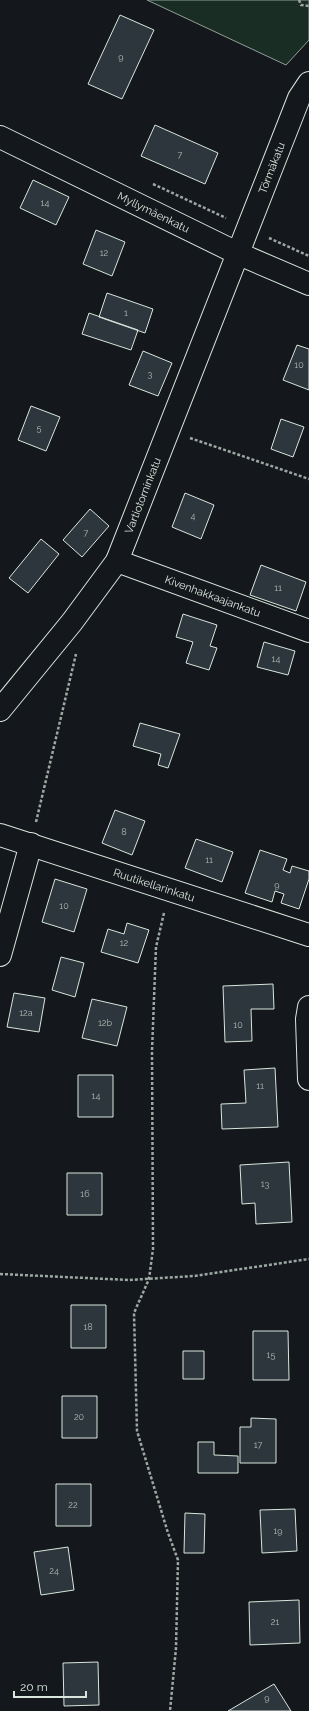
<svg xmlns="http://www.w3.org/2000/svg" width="309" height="1711" viewBox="0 0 309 1711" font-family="Raleway,sans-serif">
<rect width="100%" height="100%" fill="#14181c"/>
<!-- green -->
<path fill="#1a2d24" stroke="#939e99" d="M147,0h162v40l-23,25z"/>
<!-- building -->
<path fill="#2c363c" stroke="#d8e6dc" d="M120,15l34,15 -32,69 -34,-15z
M155,125l63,28 -13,31 -64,-28z
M33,180l36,17 -13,28 -36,-17z
M96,230l29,12 -13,34 -29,-12z
M107,293l46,16 -8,24 -46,-16z
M89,313l49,17 -7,20 -49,-16z
M297,345l12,4v41l-26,-10z
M143,351l29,12 -14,33 -29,-11z
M31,406l29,11 -14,34 -28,-11z
M281,419l23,8 -11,30 -22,-8z
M185,493l29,12 -13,34 -29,-12z
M90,509l19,17 -27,31 -19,-17z
M41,539l18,15 -31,39 -19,-15z
M261,565l45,17 -10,29 -46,-16z
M183,614l34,11 -7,21 7,2 -8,22 -23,-7 7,-21 -17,-5z
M264,642l31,9 -7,24 -31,-8z
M140,723l40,11 -12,34 -10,-3 3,-11 -28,-8z
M115,810l30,11 -13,34 -30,-12z
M196,839l37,13 -11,30 -37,-14z
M260,850l27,9 -4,11 7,3 2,-7 17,5v8l-10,30 -18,-6 3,-9 -9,-3 -3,11 -27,-9z
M55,879l32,10 -13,43 -32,-10z
M127,923l22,7 -11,33 -37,-11 7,-23 16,5z
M61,957l23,6 -9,34 -23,-7z
M273,984l1,25h-23l1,32 -27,1 -2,-56z
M14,993l31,5 -6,34 -32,-5z
M92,999l35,8 -10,39 -35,-8z
M275,1068l3,59 -56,2 -1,-25 25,-1 -2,-33z
M78,1075h35v42h-35z
M289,1162l3,60 -36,2 -1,-21 -13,1 -2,-39z
M67,1173h35v42h-35z
M71,1305h35v43h-35z
M253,1331h35l1,49h-36z
M183,1351h21v28h-21z
M62,1396h35v42h-35z
M251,1418l25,1v44h-36v-36h11z
M198,1442h16v13l24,1v17h-40z
M56,1484h35v42h-35z
M295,1509l2,42 -35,2 -2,-43z
M185,1513l20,1 -1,39h-20z
M68,1547l6,43 -33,5 -7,-43z
M299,1600l1,43 -50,2 -1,-43z
M98,1662l1,43 -35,1 -1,-43z
M274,1684l17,27h-63z"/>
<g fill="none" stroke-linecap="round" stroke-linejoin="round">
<!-- minor casing -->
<g stroke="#d8e6dc" stroke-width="24">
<g id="minor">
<path id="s1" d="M0,137l239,117 70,30"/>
<path id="s2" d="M117,561l192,70"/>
<path id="s3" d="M0,710l72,-88 45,-61 182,-463 10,-15"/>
<path id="s4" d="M0,835l309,100"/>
<path d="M0,955l31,-111"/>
<path d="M309,1007l-2,12 2,60"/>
</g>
</g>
<!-- path -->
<path stroke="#9da8a2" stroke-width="2.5" stroke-dasharray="3 2" stroke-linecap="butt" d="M299,0l2,5 8,1
M153,184l73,34
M269,238l40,18
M190,438l119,41
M36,822l40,-168
M164,913l-8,34 -4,104 1,198 -4,30 -15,34 3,118 31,102 10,27 -2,88 -6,63
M0,1274l129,6 65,-4 115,-17"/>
<!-- minor -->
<use href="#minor" stroke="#14181c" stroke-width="22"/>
</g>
<g text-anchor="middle" stroke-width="3" stroke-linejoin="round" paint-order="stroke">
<!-- number labels -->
<g font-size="9" fill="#adbab4">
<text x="121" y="60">9</text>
<text x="180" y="158">7</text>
<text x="45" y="206">14</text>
<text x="104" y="256">12</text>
<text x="126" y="316">1</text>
<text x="299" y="368">10</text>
<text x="150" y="377">3</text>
<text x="39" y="431">5</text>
<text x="193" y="519">4</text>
<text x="86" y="536">7</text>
<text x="278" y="591">11</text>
<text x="276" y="662">14</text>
<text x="124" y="835">8</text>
<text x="209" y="863">11</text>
<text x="277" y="888">9</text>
<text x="64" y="909">10</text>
<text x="124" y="946">12</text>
<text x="26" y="1016">12a</text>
<text x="105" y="1026">12b</text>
<text x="238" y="1028">10</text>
<text x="260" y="1089">11</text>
<text x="96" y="1099">14</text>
<text x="265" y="1187">13</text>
<text x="85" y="1197">16</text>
<text x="88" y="1330">18</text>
<text x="271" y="1358">15</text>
<text x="79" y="1420">20</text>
<text x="258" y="1448">17</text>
<text x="73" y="1508">22</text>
<text x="278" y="1534">19</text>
<text x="54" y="1574">24</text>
<text x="275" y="1625">21</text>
<text x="267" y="1701">9</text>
</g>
<!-- street labels -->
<g font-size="11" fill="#d8e6dc" stroke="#14181c">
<text dy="4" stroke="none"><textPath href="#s3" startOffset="612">Törmäkatu</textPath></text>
<text dy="4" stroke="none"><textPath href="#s1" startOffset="171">Myllymäenkatu</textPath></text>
<text dy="4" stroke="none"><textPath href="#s3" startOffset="260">Vartiotorninkatu</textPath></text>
<text dy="4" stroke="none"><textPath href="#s2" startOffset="102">Kivenhakkaajankatu</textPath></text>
<text dy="4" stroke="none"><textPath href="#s4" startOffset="162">Ruutikellarinkatu</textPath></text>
</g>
</g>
<!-- scale -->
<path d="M14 1691v6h72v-6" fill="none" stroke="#d8e6dc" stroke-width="2"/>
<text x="20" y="1691" font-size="12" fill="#d8e6dc" stroke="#14181c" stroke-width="3" paint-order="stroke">20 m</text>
</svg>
